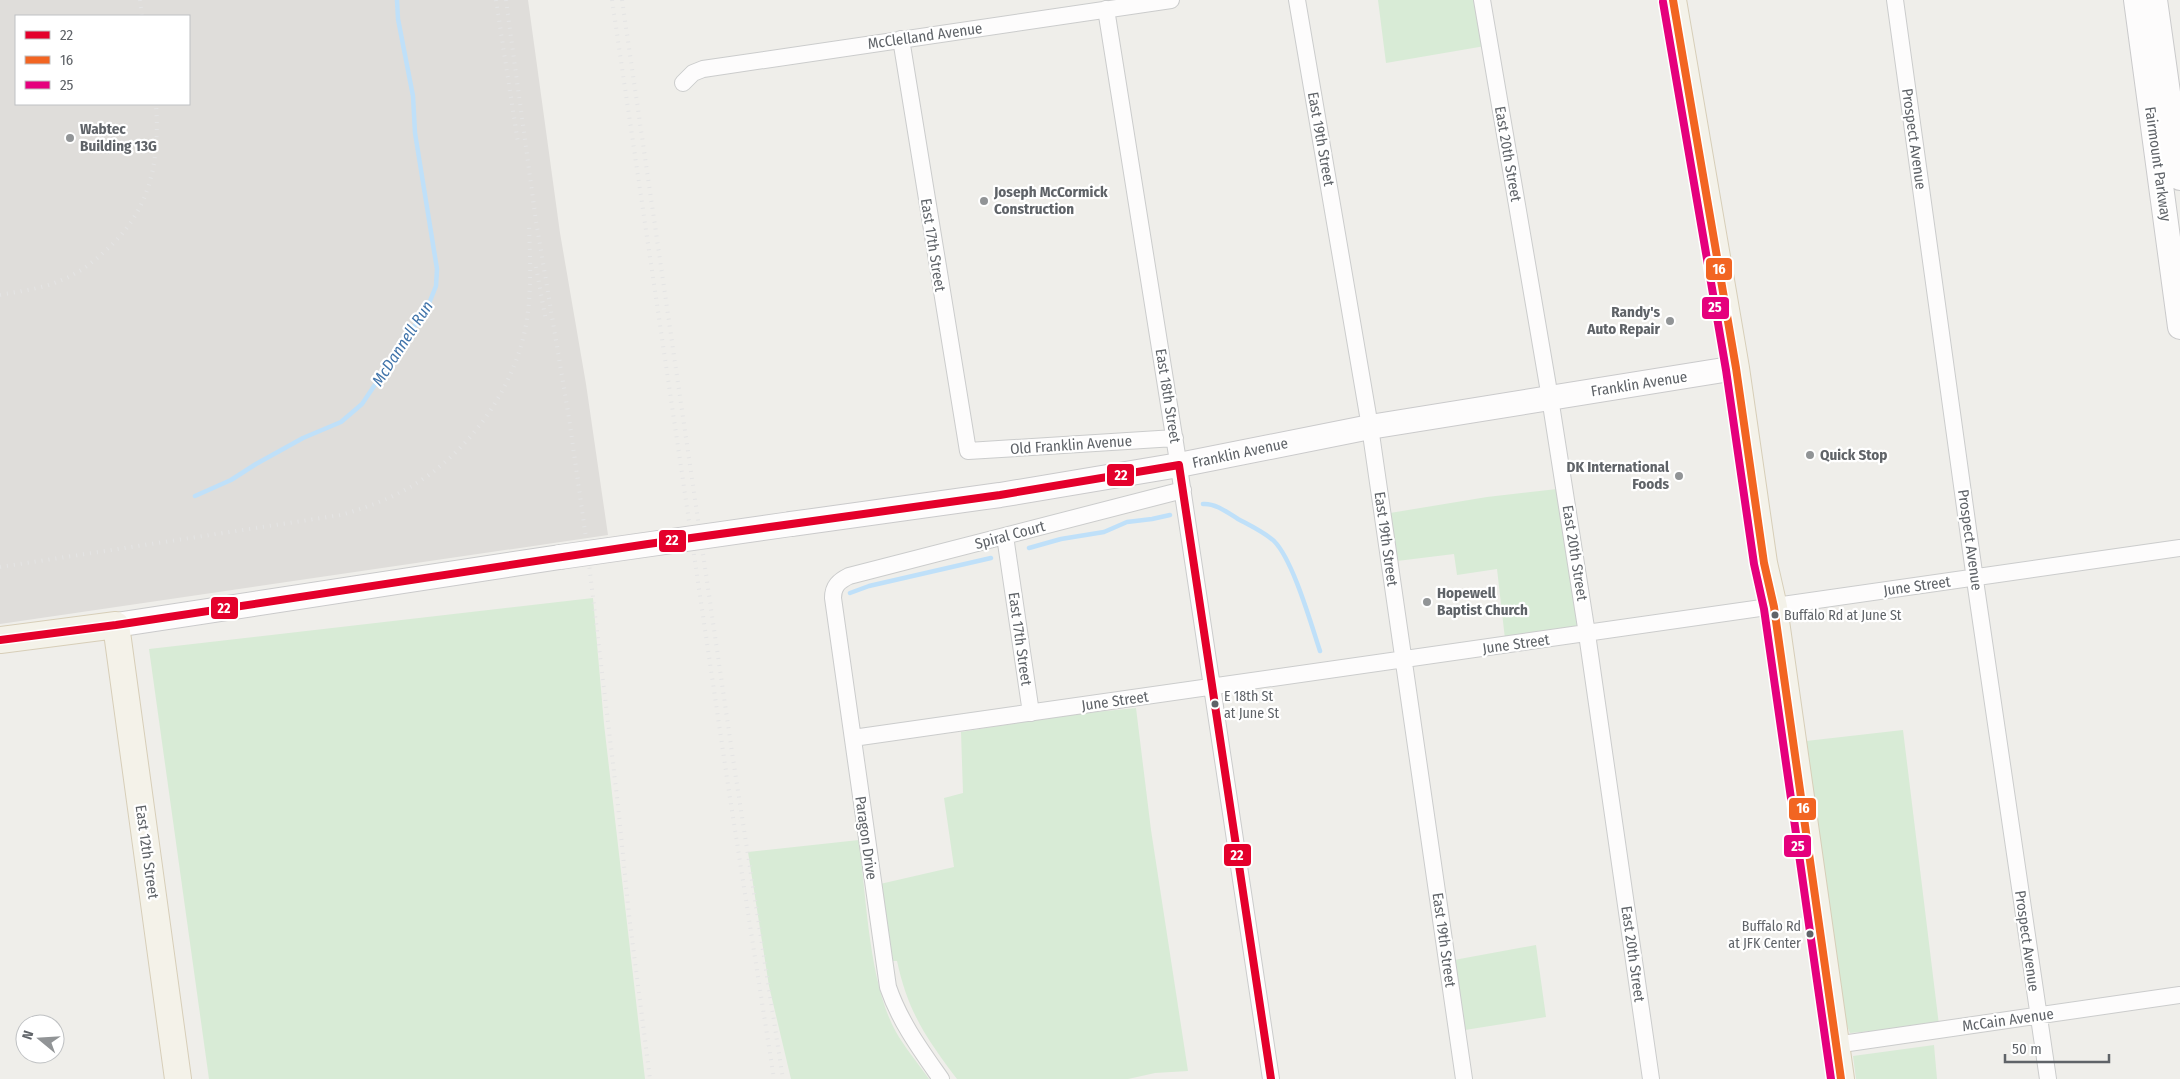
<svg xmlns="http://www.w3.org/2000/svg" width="2180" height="1079" viewBox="0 0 2180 1079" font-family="'Fira Sans Condensed',sans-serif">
<rect width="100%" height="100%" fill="#efeeea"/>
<!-- industrial -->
<path fill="#dfddda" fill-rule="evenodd" d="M0,0h528l32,233 26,151 22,151 -608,89zM16,16h173v88h-173z"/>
<!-- green -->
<path fill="#d8ebd6" d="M1378,0h99l8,46 -99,17z
M1557,489l21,137 -73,13 -8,-70 -40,6 -3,-21 -57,7 -7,-48 97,-16z
M593,598l11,126 41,355h-436l-60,-430z
M1136,708l15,122 37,241 -33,2 -27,6h-171c-31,-41 -49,-67 -60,-118h-4l-13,-77 74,-17 -10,-69 19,-5 -2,-61 104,-17z
M1903,730l36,295 -89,8 -11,-27 -15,-138 -18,-127z
M859,840c7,55 10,144 37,192 9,16 22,31 33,47h-138l-22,-93 -21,-134z
M1536,945l10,72 -81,13 -11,-70z
M1934,1045l3,34h-81l-3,-23z"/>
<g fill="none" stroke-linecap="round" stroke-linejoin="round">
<!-- stream -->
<path stroke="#bfe0f9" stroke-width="4.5" d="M195,496l36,-16 25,-16 47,-26 38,-16 21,-18 66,-98 8,-20 1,-17 -22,-136 -2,-37 -15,-77 -1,-19
M1203,504c12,-1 24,8 35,15 11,6 26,13 36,22 19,19 37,83 46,110
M1029,548l32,-9 43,-7 23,-10 25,-3 18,-4
M850,593l19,-7 122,-28"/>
<!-- street casing -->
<g stroke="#cbcccc" stroke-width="18">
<path id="street" d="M1297,0l73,427 94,652
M1482,0l68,398 37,236 64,445
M1895,0l81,587 72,492
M1106,9l74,465 91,605
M901,39l67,412 207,-13
M683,83l10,-10 10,-4 468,-69
M1005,536l26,177
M853,738l1327,-190
M1835,1045l345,-50
M941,1079c-21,-30 -41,-57 -53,-92l-55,-389c0,-12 6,-17 16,-22l334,-86"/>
</g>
<!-- secondary casing -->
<g stroke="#cacacb" stroke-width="26">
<path id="secondary" d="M2136,0l44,327
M2155,0l25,178
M791,524l209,-29 179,-30 191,-38 366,-59
M116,625l444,-68"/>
</g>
<!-- primary casing -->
<g stroke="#d7ceb8" stroke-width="28">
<path id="primary" d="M1673,0l63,368 28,195 10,44 67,472
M0,640l116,-15 62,454"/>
</g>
<!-- street -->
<use href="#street" stroke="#fdfcfc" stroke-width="16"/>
<!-- secondary -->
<use href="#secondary" stroke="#fdfcfc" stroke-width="24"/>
<!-- primary -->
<use href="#primary" stroke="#f4f2e9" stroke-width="26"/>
<!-- rail -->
<path stroke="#e4e4e4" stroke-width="4" stroke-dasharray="1 6" stroke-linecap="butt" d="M140,0l2,16
M496,0l22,143
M506,0l30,221 33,197 16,113 33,274 11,110 21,164
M612,0l116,785 46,294
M622,0l111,759 50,320
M536,267l10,54
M0,295c20,-4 41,-6 59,-14 17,-6 32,-17 45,-29 46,-40 56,-89 52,-148
M0,567l341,-52c24,-7 49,-16 71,-29 56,-33 102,-96 114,-161 6,-34 4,-68 3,-102"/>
<!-- secondary-bridge casing -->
<g stroke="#cacacb" stroke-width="26" stroke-linecap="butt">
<path id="secondary-bridge" d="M560,557l231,-33"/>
</g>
<!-- secondary-bridge -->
<use href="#secondary-bridge" stroke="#fdfcfc" stroke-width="24"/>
<!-- bus-1 casing -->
<g stroke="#fff" stroke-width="11">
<path id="bus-1" d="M0,640l116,-15 532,-81 352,-49 179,-30 92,614"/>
</g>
<!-- bus-2 casing -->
<g stroke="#fff" stroke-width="11">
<path id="bus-2" d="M1673,0l63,368 28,195 10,44 67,472"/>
</g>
<!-- bus-3 casing -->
<g stroke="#fff" stroke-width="11">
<path id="bus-3" d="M1663,2l63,368 28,194 10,45 67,470"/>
</g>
<!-- bus-1 -->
<use href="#bus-1" stroke="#e4002b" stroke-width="8"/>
<!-- bus-2 -->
<use href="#bus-2" stroke="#f26522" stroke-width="8"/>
<!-- bus-3 -->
<use href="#bus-3" stroke="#e5007d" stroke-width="8"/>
</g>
<!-- markers -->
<g fill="#919496" stroke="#fff" stroke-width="2">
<circle cx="70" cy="138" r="5"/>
<circle cx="984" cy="201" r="5"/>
<circle cx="1670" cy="321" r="5"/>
<circle cx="1810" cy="455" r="5"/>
<circle cx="1679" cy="476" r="5"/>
<circle cx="1427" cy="602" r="5"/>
</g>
<g fill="#5f6368" stroke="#fff" stroke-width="2">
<circle cx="1775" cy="615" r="4.5"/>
<circle cx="1215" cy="704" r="4.5"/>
<circle cx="1810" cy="934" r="4.5"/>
</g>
<g text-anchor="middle" stroke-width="4.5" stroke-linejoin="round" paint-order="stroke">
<!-- bus labels -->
<g font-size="14" fill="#5f6368" stroke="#fff" text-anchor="start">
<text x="1784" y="620">Buffalo Rd at June St</text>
<text x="1224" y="701">E 18th St<tspan x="1224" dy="17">at June St</tspan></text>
<text x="1801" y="931" text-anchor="end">Buffalo Rd<tspan x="1801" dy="17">at JFK Center</tspan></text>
</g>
<!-- street labels -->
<g font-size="15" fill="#5f6368" stroke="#fff">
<text transform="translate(925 36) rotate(-8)" y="5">McClelland Avenue</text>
<text transform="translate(1321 139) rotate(80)" y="5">East 19th Street</text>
<text transform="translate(1914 139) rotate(82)" y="5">Prospect Avenue</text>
<text transform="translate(1508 154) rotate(80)" y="5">East 20th Street</text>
<text transform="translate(2158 164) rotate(82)" y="5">Fairmount Parkway</text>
<text transform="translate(933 245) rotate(81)" y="5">East 17th Street</text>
<text transform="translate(1639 384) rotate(-9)" y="5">Franklin Avenue</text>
<text transform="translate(1168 396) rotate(81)" y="5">East 18th Street</text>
<text transform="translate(1071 445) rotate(-4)" y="5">Old Franklin Avenue</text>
<text transform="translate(1240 453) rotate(-12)" y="5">Franklin Avenue</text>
<text transform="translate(1010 535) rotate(-15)" y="5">Spiral Court</text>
<text transform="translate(1386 539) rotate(82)" y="5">East 19th Street</text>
<text transform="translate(1970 540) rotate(82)" y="5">Prospect Avenue</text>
<text transform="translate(1575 553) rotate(81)" y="5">East 20th Street</text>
<text transform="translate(1917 586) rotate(-8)" y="5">June Street</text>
<text transform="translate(1020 639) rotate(82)" y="5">East 17th Street</text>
<text transform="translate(1516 644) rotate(-8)" y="5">June Street</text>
<text transform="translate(1115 701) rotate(-8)" y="5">June Street</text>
<text transform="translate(866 838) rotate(82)" y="5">Paragon Drive</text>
<text transform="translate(147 852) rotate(82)" y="5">East 12th Street</text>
<text transform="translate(1444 940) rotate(82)" y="5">East 19th Street</text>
<text transform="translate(2027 941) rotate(82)" y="5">Prospect Avenue</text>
<text transform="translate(1633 954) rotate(82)" y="5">East 20th Street</text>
<text transform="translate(2008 1020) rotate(-8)" y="5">McCain Avenue</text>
</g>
<!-- poi labels -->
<g font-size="15" font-weight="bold" fill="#5f6368" stroke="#fff" text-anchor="start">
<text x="80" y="134">Wabtec<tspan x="80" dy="17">Building 13G</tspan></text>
<text x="994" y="197">Joseph McCormick<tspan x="994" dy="17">Construction</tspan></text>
<text x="1660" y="317" text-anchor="end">Randy's<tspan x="1660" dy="17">Auto Repair</tspan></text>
<text x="1820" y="460">Quick Stop</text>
<text x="1669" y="472" text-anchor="end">DK International<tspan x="1669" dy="17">Foods</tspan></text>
<text x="1437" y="598">Hopewell<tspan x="1437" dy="17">Baptist Church</tspan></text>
</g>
<!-- water labels -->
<g font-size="16" font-style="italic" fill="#4174aa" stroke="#fff">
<text transform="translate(402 343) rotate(-57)" y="6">McDannell Run</text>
</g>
</g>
<g stroke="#fff" stroke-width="2">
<rect x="1705" y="257" width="28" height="24" rx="5" fill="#f26522"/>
<rect x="1701" y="296" width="29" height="24" rx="5" fill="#e5007d"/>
<rect x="1106" y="463" width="29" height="24" rx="5" fill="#e4002b"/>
<rect x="658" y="529" width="29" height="24" rx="5" fill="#e4002b"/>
<rect x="210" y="596" width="29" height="24" rx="5" fill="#e4002b"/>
<rect x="1788" y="797" width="29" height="24" rx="5" fill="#f26522"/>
<rect x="1783" y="834" width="29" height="24" rx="5" fill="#e5007d"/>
<rect x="1223" y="843" width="29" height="24" rx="5" fill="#e4002b"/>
</g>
<g font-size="14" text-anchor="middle" font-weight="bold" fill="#fff">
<text x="1719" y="274">16</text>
<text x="1715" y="312">25</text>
<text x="1121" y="480">22</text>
<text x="672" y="545">22</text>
<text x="224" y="613">22</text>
<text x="1803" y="813">16</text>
<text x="1798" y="851">25</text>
<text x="1237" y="860">22</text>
</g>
<!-- legend -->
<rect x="15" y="15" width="175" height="90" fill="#ffffff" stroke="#bfc1c3"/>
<rect x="25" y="31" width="25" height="8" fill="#e4002b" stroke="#bfc1c3"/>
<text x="60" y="40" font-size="15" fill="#5f6368">22</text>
<rect x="25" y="56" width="25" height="8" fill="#f26522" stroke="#bfc1c3"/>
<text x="60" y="65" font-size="15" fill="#5f6368">16</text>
<rect x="25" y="81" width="25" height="8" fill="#e5007d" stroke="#bfc1c3"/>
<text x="60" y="90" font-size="15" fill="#5f6368">25</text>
<!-- north arrow -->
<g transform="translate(40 1039) rotate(288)"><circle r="24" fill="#ffffff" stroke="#bfc1c3"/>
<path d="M0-4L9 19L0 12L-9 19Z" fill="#919496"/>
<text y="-8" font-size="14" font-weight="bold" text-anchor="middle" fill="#5f6368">N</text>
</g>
<!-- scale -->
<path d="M2005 1054v8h104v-8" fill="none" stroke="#5f6368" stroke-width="2.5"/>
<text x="2012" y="1054" font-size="15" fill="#5f6368" stroke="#ffffff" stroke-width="4" paint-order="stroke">50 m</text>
</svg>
